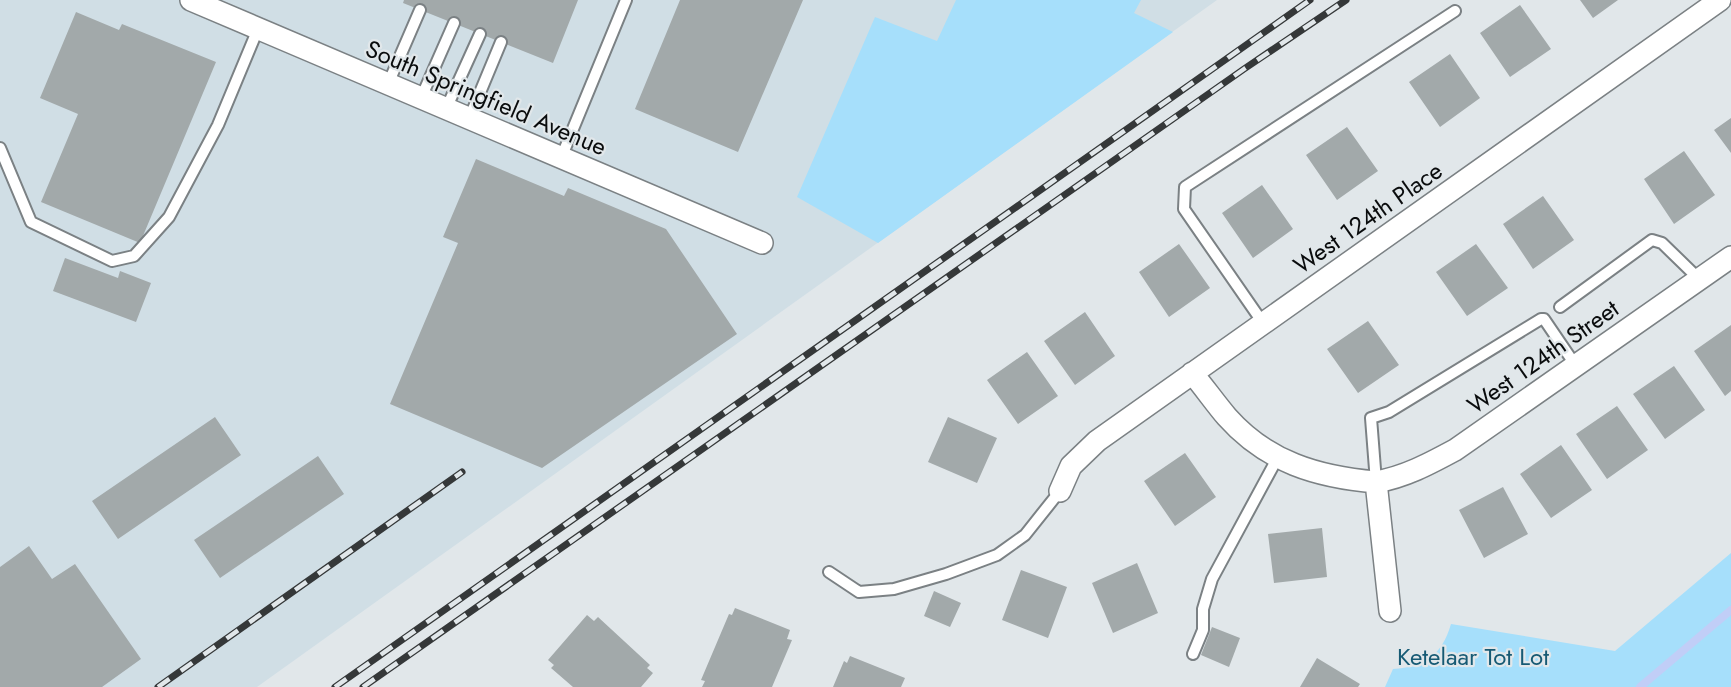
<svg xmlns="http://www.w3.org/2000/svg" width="1731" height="687" viewBox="0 0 1731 687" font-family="Jost,sans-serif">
<rect width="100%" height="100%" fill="#e1e7ea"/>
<!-- built -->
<path fill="#d0dee5" d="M0,0h1217l-960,687h-257z"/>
<!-- green -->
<path fill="#a6dffb" d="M956,0h185l-7,13 39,19 -295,211 -81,-46 78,-180 62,24z
M1731,553v134h-346l8,-18c32,-2 49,-14 58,-45l164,27z"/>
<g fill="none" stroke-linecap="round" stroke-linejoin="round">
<!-- stream -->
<path stroke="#c1cef7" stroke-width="8" d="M1640,687l91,-77"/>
</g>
<!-- building -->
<path fill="#a2a9aa" d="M404,0h174l-25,63 -150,-60z
M680,0h123l-65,152 -103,-43z
M1580,0h38l-25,18z
M1520,5l31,44 -41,28 -30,-44z
M76,12l43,18 3,-6 94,38 -76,181 -99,-41 37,-88 -38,-16z
M1450,54l30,44 -40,29 -31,-45z
M1731,118v35l-17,-23z
M1347,127l31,44 -41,29 -31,-45z
M1684,151l31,44 -41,29 -30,-45z
M476,159l88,37 4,-8 98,41 71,105 -195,134 -152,-64 68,-161 -15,-6z
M1262,185l31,44 -40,29 -31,-45z
M1543,196l31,44 -41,29 -30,-45z
M1179,244l31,44 -41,29 -30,-45z
M1476,244l32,44 -41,28 -31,-44z
M65,258l53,20 2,-7 31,12 -15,39 -83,-31z
M1085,312l30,44 -40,29 -31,-44z
M1368,321l31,44 -41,28 -31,-44z
M1731,325v66l-6,5 -31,-45z
M1027,352l31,44 -40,28 -31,-44z
M1674,366l31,44 -40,29 -32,-45z
M1617,406l31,44 -41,29 -31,-45z
M215,417l26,38 -123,84 -26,-38z
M948,417l49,21 -20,45 -49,-21z
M1561,445l31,45 -41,28 -31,-44z
M1185,453l31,44 -41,29 -31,-45z
M318,456l26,38 -124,84 -26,-38z
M1503,487l25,47 -44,24 -25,-48z
M1322,528l5,49 -53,6 -6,-49z
M29,546l23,33 23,-15 66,95 -39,28h-102v-120z
M1137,563l21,50 -45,20 -21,-50z
M1021,570l46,17 -19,51 -46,-18z
M934,591l27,12 -11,24 -26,-11z
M735,608l55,22 -3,9 5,1 -20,47h-70l3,-6 -4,-1 28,-66 3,1z
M587,615l7,6 4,-4 52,48 -3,3 6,5 -12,14h-68l-22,-19 3,-3 -6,-5z
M1212,627l28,11 -11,29 -28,-12z
M850,656l55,22 -4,9h-68l11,-26 3,2z
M1317,658l43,26 -2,3h-58z"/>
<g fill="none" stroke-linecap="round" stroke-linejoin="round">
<!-- lane casing -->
<g stroke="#7b8184" stroke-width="14">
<path id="lane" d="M388,84l32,-74
M421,98l33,-75
M446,109l34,-75
M469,119l32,-77
M0,148l31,74 81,39 22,-5 35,-39 49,-92 40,-96
M561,158l65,-158
M1560,307l92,-67 10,3 37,36
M1263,323l-79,-114 1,-22 270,-176
M1376,482l-5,-64 18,-6 152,-93h3l32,47
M829,572l30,20 35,-3 52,-15 51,-19 28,-20 35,-44
M1193,654l10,-24v-21l9,-30 66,-122"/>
</g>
<!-- street casing -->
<g stroke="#7b8184" stroke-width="24">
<path id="street" d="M191,0l571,243
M1192,373c12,14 23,30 35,44 40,45 90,60 149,65l14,129
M1376,482c29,-5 53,-18 79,-32l276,-193
M1060,491l11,-25 26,-25 623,-441"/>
</g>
<!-- lane -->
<use href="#lane" stroke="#fff" stroke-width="10"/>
<!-- street -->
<use href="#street" stroke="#fff" stroke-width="21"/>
<!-- rail casing -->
<g stroke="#353839" stroke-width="7">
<path id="rail" d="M158,687l304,-215
M335,687l975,-687
M363,687l881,-618 102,-69"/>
</g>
<!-- rail -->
<use href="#rail" stroke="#e1e7ea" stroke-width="4.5" stroke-dasharray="14" stroke-linecap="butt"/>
</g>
<g text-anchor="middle" stroke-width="4.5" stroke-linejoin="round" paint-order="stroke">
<!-- street labels -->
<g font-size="24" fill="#0a0c0d" stroke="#e1e7ea">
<text transform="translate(486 98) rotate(23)" y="8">South Springfield Avenue</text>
<text transform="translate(1368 218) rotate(-35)" y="8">West 124th Place</text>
<text transform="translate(1543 357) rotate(-35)" y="8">West 124th Street</text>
</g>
<!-- park labels -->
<g font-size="24" fill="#165a74" stroke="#e1e7ea">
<text x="1473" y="665">Ketelaar Tot Lot</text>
</g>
</g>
</svg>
